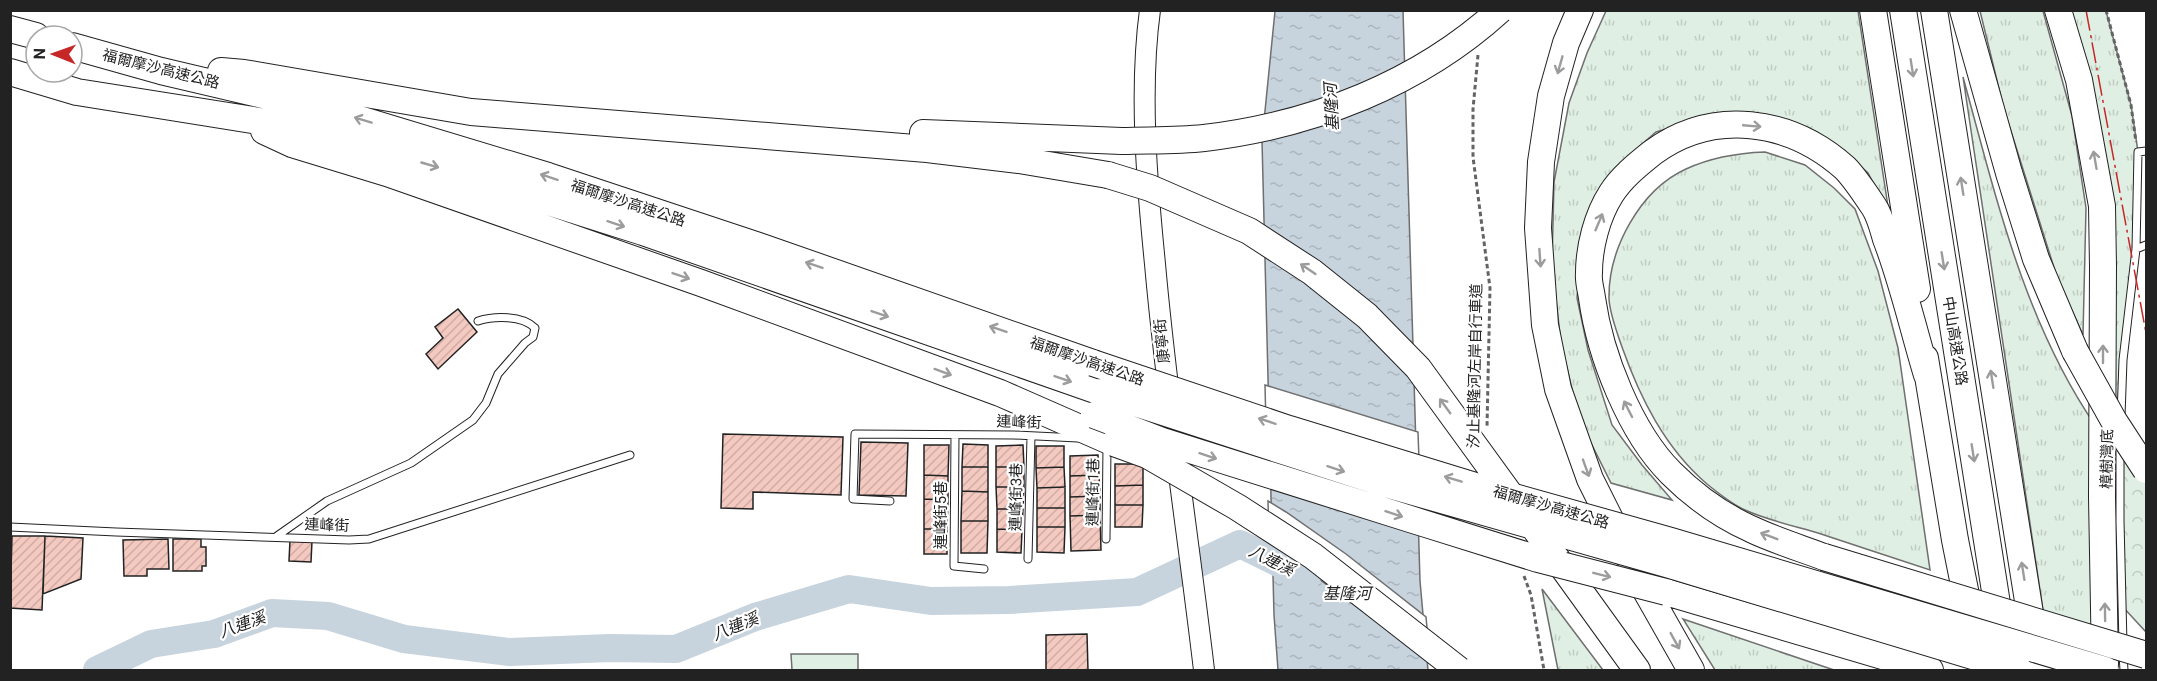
<svg xmlns="http://www.w3.org/2000/svg" width="2157" height="681" viewBox="0 0 2157 681" font-family="Roboto,'Noto Sans TC',sans-serif">
<defs>
<pattern id="grass-tufts" width="24" height="20" patternUnits="userSpaceOnUse" patternTransform="scale(1.5)"><rect width="24" height="20" fill="#e0efe3"/><path d="M3 7l-1-3M5 7V3M7 7l1-3M15 17l-1-3M17 17v-4M19 17l1-3" fill="none" stroke="#c0cdc2"/></pattern>
<pattern id="forest-crowns" width="20" height="18" patternUnits="userSpaceOnUse" patternTransform="scale(1.5)"><rect width="20" height="18" fill="#e0efe3"/><path d="M2 6a3 3 0 1 1 6 0M12 15a3 3 0 1 1 6 0" fill="none" stroke="#c0cdc2"/></pattern>
<pattern id="water-ripples" width="26" height="14" patternUnits="userSpaceOnUse" patternTransform="scale(1.5)"><rect width="26" height="14" fill="#c7d3dd"/><path d="M2 4q2-2 4 0t4 0M15 11q2-2 4 0t4 0" fill="none" stroke="#abb5bd"/></pattern>
<pattern id="building-hatch" width="6" height="6" patternUnits="userSpaceOnUse" patternTransform="scale(1.5)"><rect width="6" height="6" fill="#f3c9c0"/><path d="M-1 1l2-2M0 6l6-6M5 7l2-2" fill="none" stroke="#d0aca5"/></pattern>
</defs>
<rect width="100%" height="100%" fill="#fff"/>
<!-- grass -->
<path fill="url(#grass-tufts)" stroke="#6f6f6f" stroke-width="1.5" d="M1606,11h252l31,202 -21,-40 -22,-20 -29,-21 -40,-15 -32,-4 -51,8 -38,11 -24,21 -48,86 -7,59 11,52 24,75 30,40 30,35 -61,-17 -22,-44 -15,-42 -13,-54 -9,-79 2,-82 15,-79 18,-50z
M1980,11h63l29,105 14,92 -3,127 -26,-58 -53,-168z
M2058,11h48l25,94 7,47 -2,97 -13,111 1,310h-19l-2,-403z
M1963,77c33,120 61,244 132,348l3,245h-46z
M1765,152l40,13 29,23 21,21 23,62 20,77 32,222c-37,-12 -75,-25 -112,-37 -24,-7 -51,-13 -73,-23 -13,-6 -27,-17 -38,-26 -42,-36 -67,-86 -85,-137 -5,-15 -12,-32 -13,-48 -1,-50 31,-109 77,-130 26,-12 51,-16 79,-17z
M1542,589l61,81h-45z
M1683,619l151,51h-119z"/>
<!-- forest -->
<path fill="url(#forest-crowns)" stroke="#6f6f6f" stroke-width="1.5" d="M2121,439l25,32v161l-24,-26z"/>
<!-- garden -->
<path fill="#e0efe3" stroke="#6f6f6f" stroke-width="1.5" d="M791,654h67v16h-66z"/>
<!-- water -->
<path fill="url(#water-ripples)" stroke="#6f6f6f" stroke-width="1.5" d="M1275,11h128l17,570 8,89h-150l-4,-55 -12,-474z"/>
<!-- pier -->
<path fill="#fff" stroke="#6f6f6f" stroke-width="1.5" d="M1265,385l153,47 3,85 -154,-49z
M1268,501l18,11 60,42 80,63 4,44 -161,-119z"/>
<g fill="none" stroke-linecap="round" stroke-linejoin="round">
<!-- river -->
<path stroke="#c7d3dd" stroke-width="28" d="M97,670l54,-26 63,-10 58,-21 56,3 76,23 106,13 100,-4 66,1 79,-32 94,-28 82,12 78,-1 128,-8 103,-48 67,33"/>
</g>
<!-- building -->
<path fill="url(#building-hatch)" stroke="#222" stroke-width="1.5" d="M458,309l19,23 -39,37 -12,-15 17,-16 -8,-11z
M723,434l120,3 -2,58 -88,-3v17l-32,-1z
M861,442l47,1 -2,53 -47,-1z
M963,444l25,1v22h-26z
M924,445h25l-1,31 -24,-1z
M1023,445l1,22h-28v-21z
M1036,446h28v21l-28,1z
M1098,455l1,20 -29,1v-20z
M1115,464h28v21l-28,1z
M962,467h26v25l-26,-1z
M996,467h28v20h-28z
M1064,467l1,20 -28,1 -1,-20z
M924,475l24,1v24l-24,-1z
M1099,475l1,21 -30,1v-21z
M1143,485v20h-28v-19z
M996,487h28l-1,22h-26z
M1065,487v21h-28v-20z
M962,491l26,1v29h-27z
M1100,496v19l-30,1v-19z
M924,499l24,1 -1,29h-23z
M1115,505h28l-1,22h-27z
M1037,508h28v19h-28z
M997,509h26l-1,21 -25,-1z
M1100,515l1,35 -30,1 -1,-35z
M961,521h27l-1,32h-26z
M1037,527h28l-1,26 -27,-1z
M924,529h23v25h-23z
M997,529l25,1 -1,23 -24,-1z
M12,536h33l-3,74 -32,-2z
M45,536l38,2 -2,41 -38,15z
M168,539l1,30h-22v7h-23l-1,-36z
M173,539h28v8h5v19h-4v5h-29z
M290,540l22,1 -1,21 -22,-1z
M1087,634l1,36h-42v-35z"/>
<g fill="none" stroke-linecap="round" stroke-linejoin="round">
<!-- lane casing -->
<g stroke="#222" stroke-width="9">
<path id="lane" d="M2136,249l10,-4
M2121,416l2,-56 13,-111 2,-97 8,-1
M955,435l-1,131 30,3
M2120,445v76l3,123
M890,501l-37,-2 2,-65 159,1 64,3
M10,527l106,5 233,8 20,-1 261,-84
M277,536l50,-35 84,-38 62,-43 13,-17 12,-29 27,-31 8,-6 2,-9c-13,-13 -41,-12 -57,-7
M1106,539l1,-93
M1028,559l3,-123
M2123,655l1,15"/>
</g>
<!-- secondary casing -->
<g stroke="#222" stroke-width="22">
<path id="secondary" d="M1150,10c-11,81 -3,174 5,254 12,136 33,271 49,406"/>
</g>
<!-- highway casing -->
<g stroke="#222" stroke-width="28">
<path id="highway" d="M1580,10l-14,33 -15,53 -10,66 -3,66 7,97 13,64 32,90 55,110 46,81
M1873,10l44,279
M1903,10l98,619
M1934,10l105,660
M1963,10l46,163 27,86 39,92
M2058,10l21,70 23,126 1,61 -1,230 3,167
M10,29l26,7
M72,46l89,25 178,42 209,63 211,70 334,117
M221,71l23,2 227,39 456,37 92,11 89,15
M10,72l67,20 226,36 176,52 164,52 458,160
M264,131l28,13 95,29 314,110 299,110 114,50
M923,133l199,8
M1925,358l30,182 16,80
M1554,555l83,115
M1824,557c-24,-9 -50,-17 -73,-28 -29,-13 -58,-34 -80,-56 -41,-41 -71,-118 -79,-175 -1,-8 -4,-17 -3,-25 0,-26 8,-57 22,-79 10,-16 26,-29 41,-41 61,-45 138,-34 193,15 10,10 21,27 29,39 6,9 9,22 12,32 17,44 27,90 41,136
M1666,592l264,78"/>
</g>
<!-- path -->
<path stroke="#646464" stroke-width="3" stroke-dasharray="4.5 3" stroke-linecap="butt" d="M2106,10l25,95 5,37
M1478,55l-5,54v48l17,131 -3,139
M1524,576l7,19 13,75"/>
<!-- lane -->
<use href="#lane" stroke="#fff" stroke-width="7"/>
<!-- secondary -->
<use href="#secondary" stroke="#fff" stroke-width="20"/>
<!-- highway -->
<use href="#highway" stroke="#fff" stroke-width="26"/>
<!-- highway-bridge casing -->
<g stroke="#222" stroke-width="28" stroke-linecap="butt">
<path id="highway-bridge" d="M1122,141c27,-1 55,0 82,-3 109,-13 215,-54 296,-128
M1108,175l42,13 99,43 63,41 55,44 51,52 136,187
M2075,351l39,70 32,49
M1093,363l196,66 186,57 196,55 434,129
M1101,392l281,91 288,82 349,105
M1094,415l68,26 248,78 128,40 128,33
M1114,443l33,12 90,52 76,49 146,114
M1824,557l322,98"/>
</g>
<!-- highway-bridge -->
<use href="#highway-bridge" stroke="#fff" stroke-width="26"/>
<!-- power -->
<path stroke="#c62828" stroke-width="1.5" stroke-dasharray="21 4.5 3 4.5" stroke-linecap="butt" d="M2086,10l60,323"/>
</g>
<!-- one-way arrows -->
<defs><path id="oneway-shaft" d="M-6 0H5M1.5-3L5.5 0L1.5 3" fill="none" stroke-width="1.6" stroke-linecap="round" stroke-linejoin="round" transform="scale(1.5)"/></defs>
<g stroke="#9c9c9c">
<use href="#oneway-shaft" transform="translate(1560 65) rotate(106)"/>
<use href="#oneway-shaft" transform="translate(1912 68) rotate(81)"/>
<use href="#oneway-shaft" transform="translate(363 120) rotate(-163)"/>
<use href="#oneway-shaft" transform="translate(1752 126) rotate(5)"/>
<use href="#oneway-shaft" transform="translate(2095 160) rotate(-100)"/>
<use href="#oneway-shaft" transform="translate(430 165) rotate(16)"/>
<use href="#oneway-shaft" transform="translate(549 177) rotate(-162)"/>
<use href="#oneway-shaft" transform="translate(1962 186) rotate(-99)"/>
<use href="#oneway-shaft" transform="translate(1599 222) rotate(-67)"/>
<use href="#oneway-shaft" transform="translate(616 224) rotate(18)"/>
<use href="#oneway-shaft" transform="translate(1540 258) rotate(86)"/>
<use href="#oneway-shaft" transform="translate(1943 261) rotate(81)"/>
<use href="#oneway-shaft" transform="translate(814 265) rotate(-161)"/>
<use href="#oneway-shaft" transform="translate(1308 269) rotate(-146)"/>
<use href="#oneway-shaft" transform="translate(681 276) rotate(19)"/>
<use href="#oneway-shaft" transform="translate(880 314) rotate(19)"/>
<use href="#oneway-shaft" transform="translate(998 329) rotate(-161)"/>
<use href="#oneway-shaft" transform="translate(2103 354) rotate(-90)"/>
<use href="#oneway-shaft" transform="translate(943 372) rotate(20)"/>
<use href="#oneway-shaft" transform="translate(1063 379) rotate(19)"/>
<use href="#oneway-shaft" transform="translate(1992 379) rotate(-99)"/>
<use href="#oneway-shaft" transform="translate(1445 406) rotate(-126)"/>
<use href="#oneway-shaft" transform="translate(1628 409) rotate(-117)"/>
<use href="#oneway-shaft" transform="translate(1267 421) rotate(-162)"/>
<use href="#oneway-shaft" transform="translate(1973 453) rotate(81)"/>
<use href="#oneway-shaft" transform="translate(1208 456) rotate(18)"/>
<use href="#oneway-shaft" transform="translate(1586 468) rotate(70)"/>
<use href="#oneway-shaft" transform="translate(1336 469) rotate(18)"/>
<use href="#oneway-shaft" transform="translate(1453 479) rotate(-163)"/>
<use href="#oneway-shaft" transform="translate(1394 514) rotate(18)"/>
<use href="#oneway-shaft" transform="translate(1769 536) rotate(-159)"/>
<use href="#oneway-shaft" transform="translate(2023 571) rotate(-99)"/>
<use href="#oneway-shaft" transform="translate(1602 575) rotate(14)"/>
<use href="#oneway-shaft" transform="translate(2105 612) rotate(-91)"/>
<use href="#oneway-shaft" transform="translate(1675 641) rotate(61)"/>
</g>
<g text-anchor="middle" stroke-width="4.5" stroke-linejoin="round" paint-order="stroke">
<!-- street labels -->
<g font-size="15" fill="#222" stroke="#fff">
<text transform="translate(161 69) rotate(14)" y="5">福爾摩沙高速公路</text>
<text transform="translate(628 203) rotate(18)" y="5">福爾摩沙高速公路</text>
<text transform="translate(1162 341) rotate(-96)" y="5">康寧街</text>
<text transform="translate(1955 341) rotate(81)" y="5">中山高速公路</text>
<text transform="translate(1087 361) rotate(19)" y="5">福爾摩沙高速公路</text>
<text transform="translate(1475 366) rotate(-89)" y="5">汐止基隆河左岸自行車道</text>
<text transform="translate(1019 422) rotate(2)" y="5">連峰街</text>
<text transform="translate(2107 459) rotate(-89)" y="5">樟樹灣底</text>
<text transform="translate(1093 492) rotate(-89)" y="5">連峰街1巷</text>
<text transform="translate(1016 497) rotate(-89)" y="5">連峰街3巷</text>
<text transform="translate(1551 507) rotate(16)" y="5">福爾摩沙高速公路</text>
<text transform="translate(941 515) rotate(-90)" y="5">連峰街5巷</text>
<text transform="translate(327 525) rotate(2)" y="5">連峰街</text>
</g>
<!-- water labels -->
<g font-size="16" font-style="italic" fill="#222" stroke="#fff">
<text transform="translate(1331 107) rotate(-93)" y="6">基隆河</text>
<text transform="translate(1272 560) rotate(26)" y="6">八連溪</text>
<text x="1347" y="599">基隆河</text>
<text transform="translate(242 624) rotate(-20)" y="6">八連溪</text>
<text transform="translate(735 626) rotate(-22)" y="6">八連溪</text>
</g>
</g>
<!-- border -->
<rect width="2157" height="681" fill="none" stroke="#222222" stroke-width="24"/>
<!-- north arrow -->
<g transform="translate(54 54) rotate(271)"><circle r="28" fill="#ffffff" stroke="#a7a7a7" stroke-width="1.5"/>
<path d="M0-4.5L10 22L0 15L-10 22Z" fill="#c62828"/>
<text y="-9" font-size="16" font-weight="bold" text-anchor="middle" fill="#222222">N</text>
</g>
</svg>
